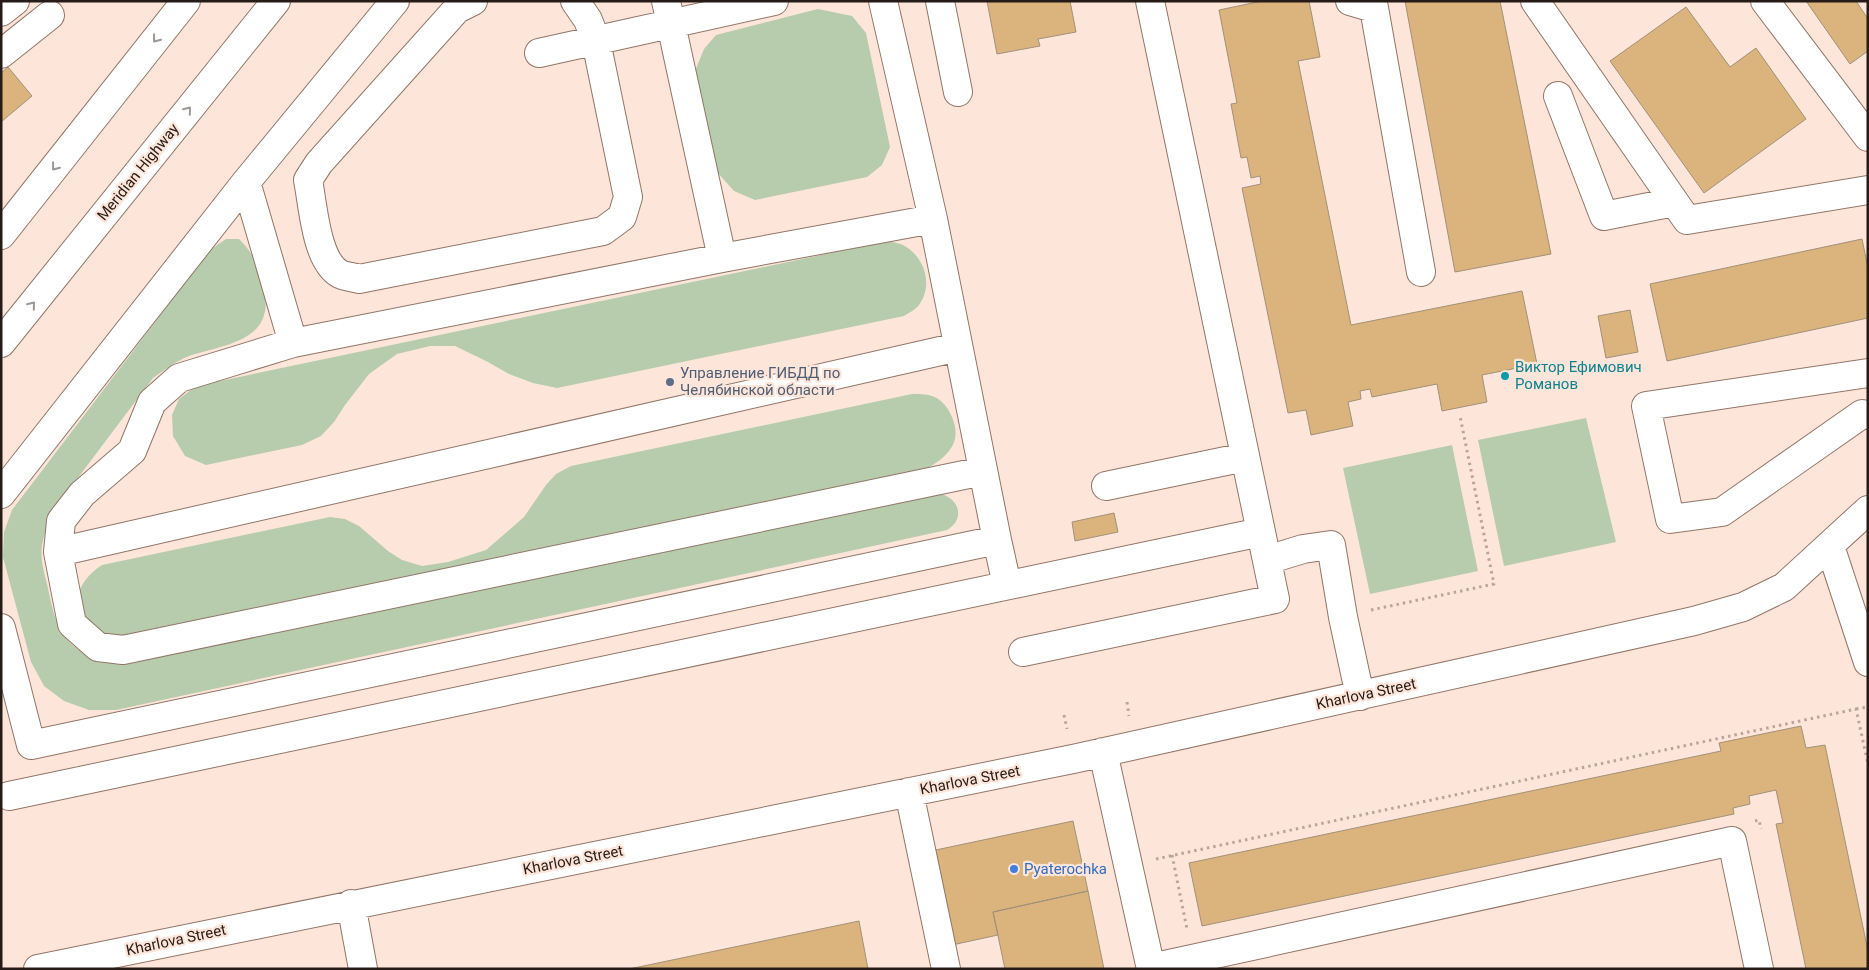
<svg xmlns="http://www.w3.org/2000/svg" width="1869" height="970" viewBox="0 0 1869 970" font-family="Roboto,sans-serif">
<rect width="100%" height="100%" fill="#fee5d9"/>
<!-- green -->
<path fill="#b6ccac" d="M818,9l34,7 14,17 24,114 -8,18 -15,12 -112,23 -21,-9 -16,-18 -23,-102 9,-22 12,-14z
M226,239h13c15,14 19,28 24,47 15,55 -37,58 -74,70 -13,5 -25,14 -36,22l-97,129c-6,12 -12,25 -14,39 -2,13 2,26 5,38 8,34 9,56 43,72l847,-163c21,3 30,25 10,37l-831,180h-27l-25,-9 -20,-15 -13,-24 -28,-105 1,-25 8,-22 198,-260z
M888,241c4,1 11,2 15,4 21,11 31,39 16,60 -3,4 -10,8 -15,11l-347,72 -24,-5 -24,-9 -21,-12 -33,-16h-25l-33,8 -28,20 -24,31 -11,17 -13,14 -19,9 -96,20 -21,-9 -12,-20 -1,-21 7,-16 17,-13z
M912,394c6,0 14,0 20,2 7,2 14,9 17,15 15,27 3,43 -21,57l-810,171c-5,-1 -11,-2 -15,-5 -4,-2 -8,-7 -12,-10 -23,-21 -12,-44 11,-59l228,-48 15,2 14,7 29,25 14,9 20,6 26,-4 38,-12 38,-33 22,-32 10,-11 15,-8z
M1586,418l30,124 -112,24 -26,-126z
M1452,445l26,126 -108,23 -27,-126z"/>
<!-- building -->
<path fill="#dab37d" stroke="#a29179" d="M987,1h83l6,31 -38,7 2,7 -43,8z
M1262,1h47l11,56 -22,4 53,264 171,-34 15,73 -55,11 5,27 -45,9 -5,-27 -65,13 -2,-8 -10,2 1,8 -13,3 5,24 -42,9 -5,-25 -18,3 -46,-225 19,-4 -1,-8 -9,2 -4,-21 -6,1 -10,-54 6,-1 -18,-93z
M1405,1h95l51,253 -96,18z
M1806,1h50l12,18v32l-18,13z
M1686,7l44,60 26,-19 50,71 -102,74 -94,-132z
M8,67l24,29 -31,26v-49z
M1862,239l6,29v50l-201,43 -17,-77z
M1630,310l8,42 -32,6 -8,-42z
M1114,513l4,19 -43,9 -3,-19z
M1801,726l5,22 19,-3 43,206v18h-62l-30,-145 7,-1 -7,-33 -27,6 1,8 -17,4 1,6 -532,112 -13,-63 532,-112 -2,-8z
M1073,821l15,70 -95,21 5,23 -46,10 -21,-94z
M1088,891l16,78h-99l-12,-57z
M859,921l9,48h-239z"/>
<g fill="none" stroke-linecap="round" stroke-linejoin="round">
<!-- minor casing -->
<g stroke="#917668" stroke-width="30">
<path id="minor" d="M473,1l-16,8 -138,154 -11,17c5,25 8,81 32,94 6,3 14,3 19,5l244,-48 19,-14 6,-20 -32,-156 -8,-21 -13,-19
M666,1l56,257
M883,1l50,218 64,321 10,45
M940,1l18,91
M1350,1l24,7 47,264
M1535,1l152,219 181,-30
M1765,1l103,136
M1,12l14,-11
M539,53l235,-52
M1,54l49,-39
M1558,96l46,120 70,-14
M246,182l47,161
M933,219l-211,39 -429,85 -114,35 -27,24 -20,49 -50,43 -21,27 -3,31 14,72 26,23 25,3 860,-179
M1868,373l-222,33 24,113 52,-7 140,-98 6,1
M1106,486l139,-29
M1,494l245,-312 149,-181
M1830,546l38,116
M58,552l900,-205
M1267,560l36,-11 28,-4 12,72 17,79
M1,628l30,117 966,-205
M1023,652l252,-53 -125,-598
M1103,752l48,217
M909,792l37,177
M9,796l1252,-264
M351,904l12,65
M1151,968l581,-127 27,128
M38,969l1035,-210 621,-138 49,-14 41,-20 84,-77"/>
</g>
<!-- major casing -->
<g stroke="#917668" stroke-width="30">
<path id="major" d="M1,235l185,-234
M1,343l275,-342"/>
</g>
<!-- path -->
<path stroke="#baa59c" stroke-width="3" stroke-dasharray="2.5 4" stroke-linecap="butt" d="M1371,610l123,-26 -34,-168
M1127,702l2,14
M1856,709l12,-2
M1064,715l3,14
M1755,821l4,-1 2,9
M1172,855l15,74
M1156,859l700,-150 12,55"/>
<!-- minor -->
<use href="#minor" stroke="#fff" stroke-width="28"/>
<!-- major -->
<use href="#major" stroke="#fff" stroke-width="28"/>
</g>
<!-- one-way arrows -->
<defs><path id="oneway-chevron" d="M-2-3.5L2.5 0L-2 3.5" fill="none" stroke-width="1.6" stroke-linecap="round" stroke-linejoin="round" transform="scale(1.25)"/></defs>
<g stroke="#9d9896">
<use href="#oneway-chevron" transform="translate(156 39) rotate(128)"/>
<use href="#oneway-chevron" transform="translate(188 110) rotate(-51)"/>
<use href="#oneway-chevron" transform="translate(55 167) rotate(128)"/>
<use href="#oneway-chevron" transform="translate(32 305) rotate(-51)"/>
</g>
<!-- markers -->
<circle fill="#0f9aa8" stroke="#fee5d9" stroke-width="2" cx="1505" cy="376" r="5"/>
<circle fill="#5c6f8a" stroke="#fee5d9" stroke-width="2" cx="670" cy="382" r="5"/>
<circle fill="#3f7fe0" stroke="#fee5d9" stroke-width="2" cx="1014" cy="869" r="5"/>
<g text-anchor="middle" stroke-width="4.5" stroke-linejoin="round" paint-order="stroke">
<!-- street labels -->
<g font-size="15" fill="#261b16" stroke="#fee5d9">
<text transform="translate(138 172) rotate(-51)" y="5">Meridian Highway</text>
<text transform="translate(1366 694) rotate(-12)" y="5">Kharlova Street</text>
<text transform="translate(970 780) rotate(-11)" y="5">Kharlova Street</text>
<text transform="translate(573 860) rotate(-11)" y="5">Kharlova Street</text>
<text transform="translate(176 940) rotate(-12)" y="5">Kharlova Street</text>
</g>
<!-- culture labels -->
<g font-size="15" fill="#0d838f" stroke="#fee5d9" text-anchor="start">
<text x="1515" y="372">Виктор Ефимович<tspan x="1515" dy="17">Романов</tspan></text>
</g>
<!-- service labels -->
<g font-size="15" fill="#4e5e75" stroke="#fee5d9" text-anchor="start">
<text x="680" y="378">Управление ГИБДД по<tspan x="680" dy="17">Челябинской области</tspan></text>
</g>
<!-- shop labels -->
<g font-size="15" fill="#366cbe" stroke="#fee5d9" text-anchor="start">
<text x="1024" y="874">Pyaterochka</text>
</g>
</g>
<!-- border -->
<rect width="1869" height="970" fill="none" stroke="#261b16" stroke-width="5"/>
</svg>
